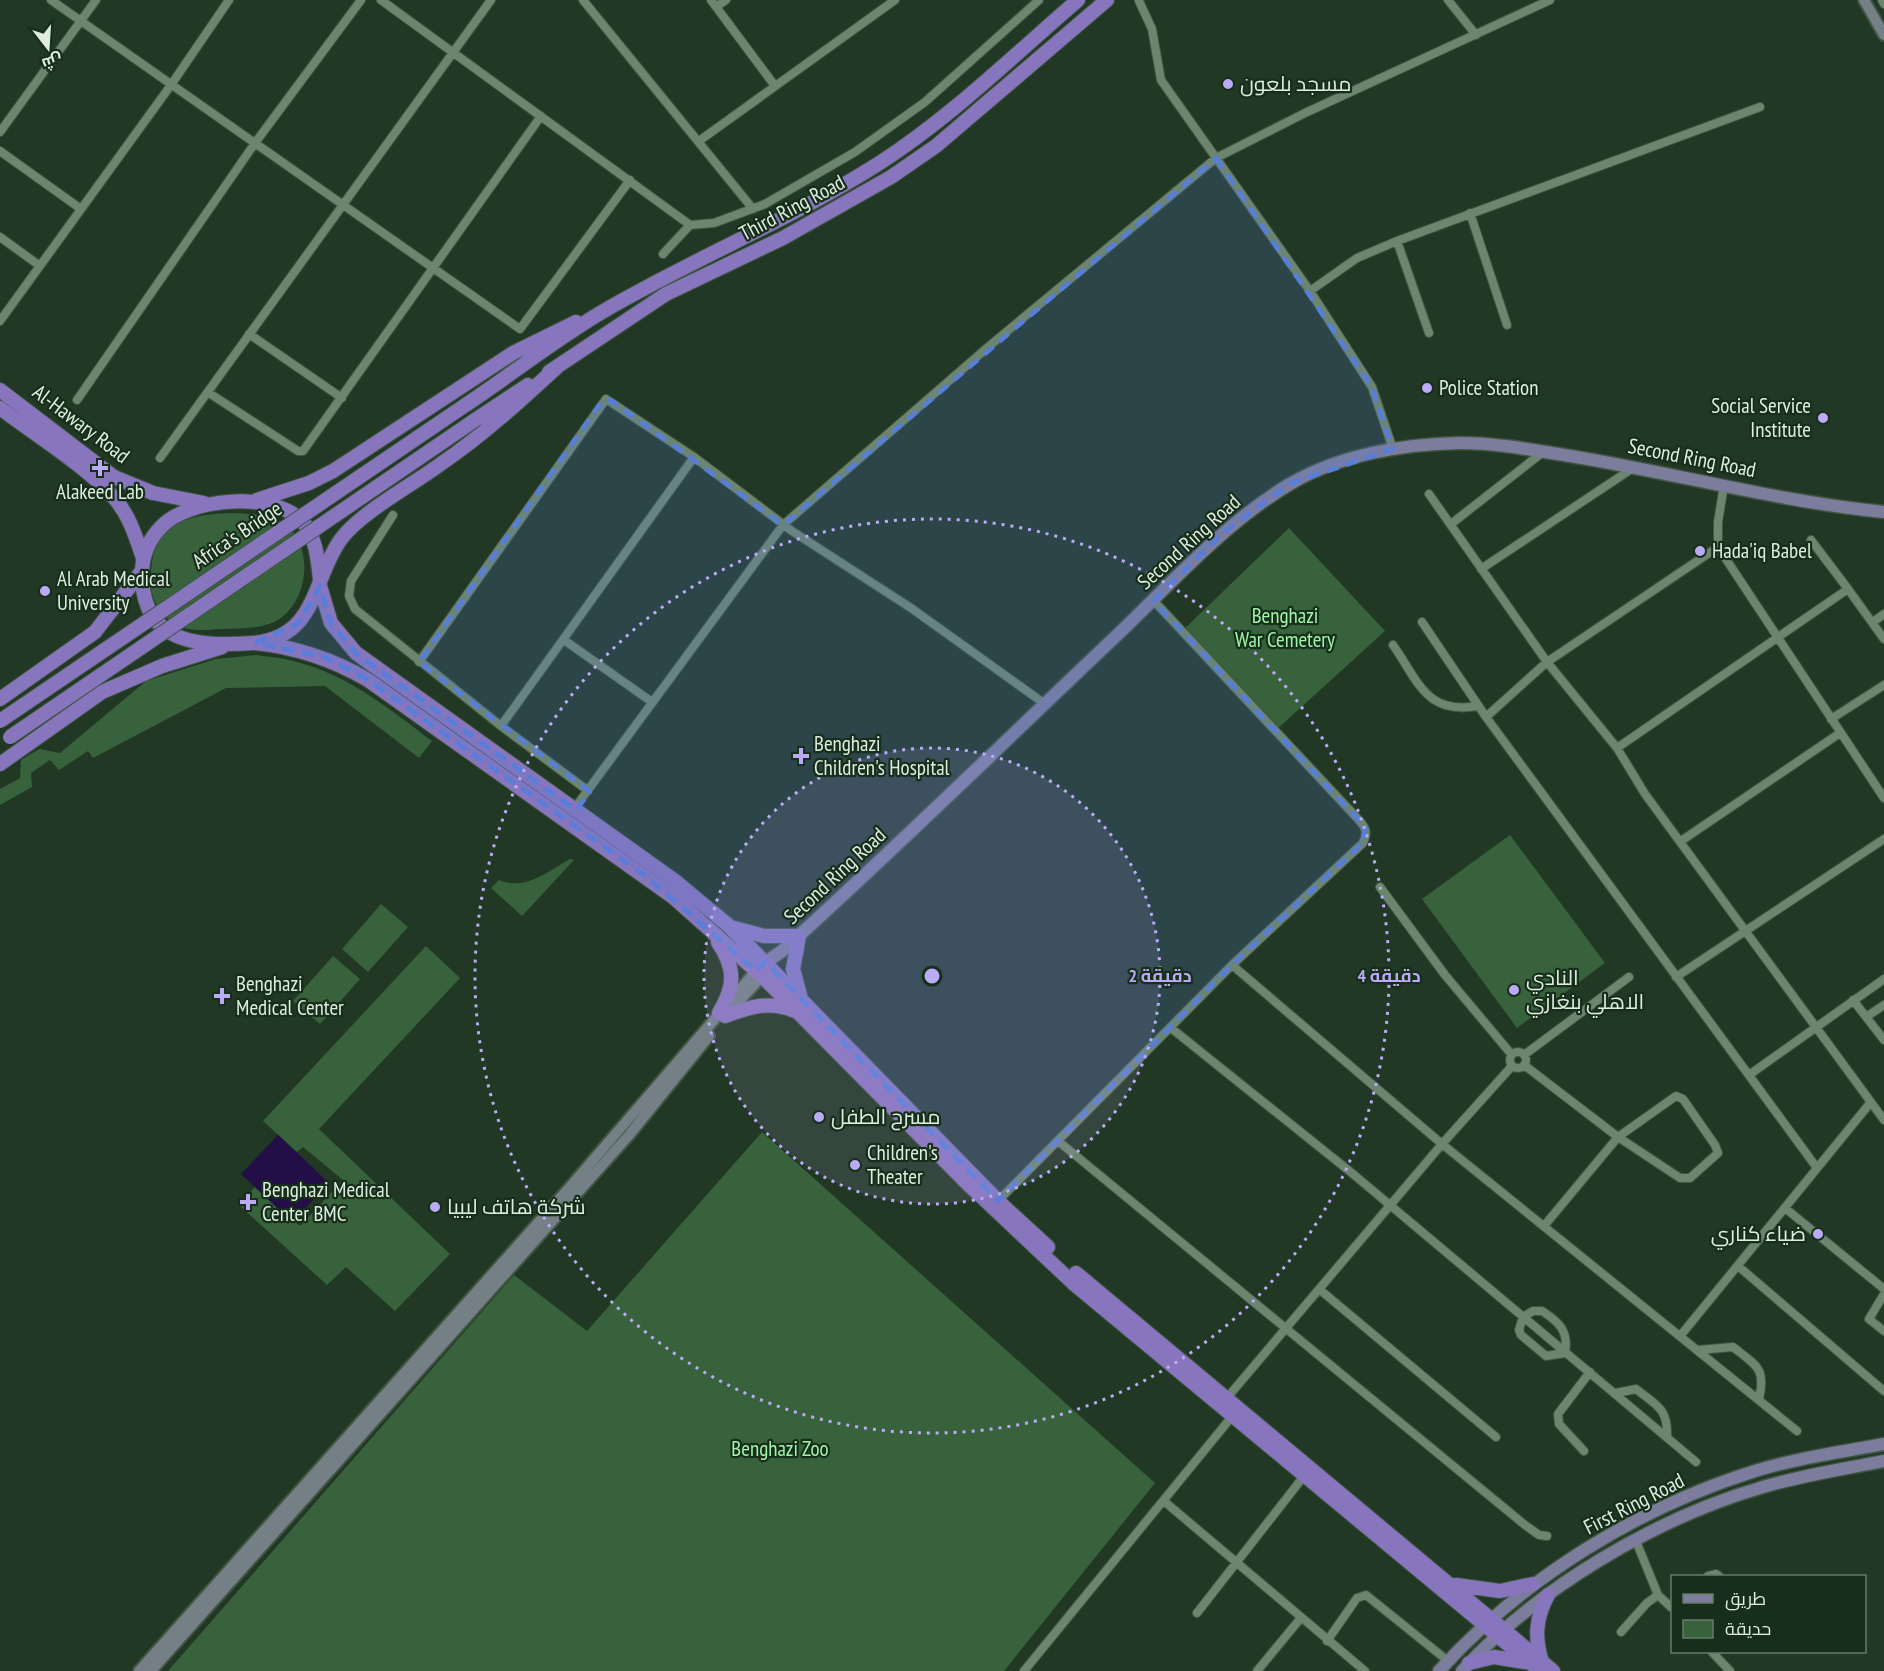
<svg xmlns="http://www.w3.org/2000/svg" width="1884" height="1671" viewBox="0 0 1884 1671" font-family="'PT Sans Narrow',Cairo,sans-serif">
<rect width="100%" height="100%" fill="#213824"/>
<!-- green -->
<path fill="#37623c" d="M264,515c10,4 21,8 28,16 20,24 15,67 -10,86 -16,13 -42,11 -61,12 -20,1 -36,4 -52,-9 -14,-12 -21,-30 -18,-48 1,-10 2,-23 8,-31 19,-32 73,-29 105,-26z
M1289,528l96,103 -110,100 -93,-100z
M256,655c14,2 28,3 41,7 51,13 94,48 135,79l-13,17 -94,-72 -99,2 -133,70 -5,-7 -29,19 -9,-10 -19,13 1,14 -32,18v-16l20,-11 1,-18 18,-11 21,4 86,-72 70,-22z
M1510,835l95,128 -88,65 -95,-129z
M570,859l4,1 -52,56 -31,-28 8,-8c26,11 48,-8 71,-21z
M381,904l27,23 -40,45 -26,-23z
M426,946l34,32 -141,151 131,125 -55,57 -49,-44 -19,18 -88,-80 16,-18 45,39 43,-46 -40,-33 -6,5 -34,-31z
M333,956l27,23 -40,45 -27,-23z
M762,1132l393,351 -151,188h-836l346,-396 73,56z"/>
<!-- water -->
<path fill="#230e47" d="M278,1135l51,48 -37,39 -51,-48z"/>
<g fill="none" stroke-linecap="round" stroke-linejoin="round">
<!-- street casing -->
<g stroke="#415543" stroke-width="10">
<path id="street" d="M51,0l469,329 110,-149
M381,0l309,225
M583,0l170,209
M711,0l64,86
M1448,0l28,35
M1882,0l2,4
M1139,1l13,28 9,51 149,211 62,96 21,62
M716,7l10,-7
M0,132l96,-132
M699,141l196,-141
M0,151l81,58
M1470,213l37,112
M0,237l40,29
M1397,241l32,92
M663,254l27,-29 24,-2 51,-19 90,-52 70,-50 114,-102
M1310,291l47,-33 40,-17 363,-134
M0,321l171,-236 58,-85
M249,334l93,64
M209,393l89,58h5l238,-335
M77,400l178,-257 106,-143
M160,458l331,-458
M1724,485l-6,37v25l166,251
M1429,494l118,168 70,86 28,46 239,326
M393,515l-42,66 -2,15 6,13 146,117 86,64
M1451,524l92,-72
M1811,540l37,49
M1481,569l152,-101
M1422,622l64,95 61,-55 171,-115
M1873,622l11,-8
M564,640l88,62
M1393,645c26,37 33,70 85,61
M419,662l187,-263 88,58 98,74 119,77 134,96
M1486,717l331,451
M1831,719l53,-34
M501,726l193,-269
M1617,748l231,-159 36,50
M574,809l209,-284 205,-178 228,-189 89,-45 245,-113
M1681,841l159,-108
M1380,887l65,88 67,80
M1232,965l210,179 355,287
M1676,977l208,-138
M1853,1000l31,40
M1866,1017l18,-12
M1171,1028l182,146 343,288
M1510 1060a8 8 0 1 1 16 0a8 8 0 1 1-16 0Z
M1524,1055l105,-78
M1524,1065l94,72 62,41h10l28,-25 -3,-8 -32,-46 -7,-3 -58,41 -74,89
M1749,1075l135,-96
M1058,1141l467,384 14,10 8,1
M998,1201l234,-236 131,-122c5,-11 3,-15 -5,-24l-204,-218
M1785,1208l99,81
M1738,1266l146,125
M1319,1289l177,148
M1884,1294l-15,25 15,12
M1533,1311h9c17,11 27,20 23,42l-19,3 -25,-21 -2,-5 4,-13z
M1681,1335l190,-233
M1698,1350l35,-3c24,19 33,21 26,52
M1616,1393l20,-4c20,16 32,19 31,47
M1226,1399l216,-255 70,-78
M1584,1451l-25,-27 -1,-10 32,-42
M1165,1502l200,169
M1636,1541l22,54 14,13
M1708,1576l8,-2 3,2
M1197,1613l107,-137
M1621,1632l26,-29 11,-8
M1327,1641l30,-43 9,-3 82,66
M1712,1652l18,19
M1024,1671l210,-257
M1257,1671l43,-52"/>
</g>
<!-- secondary casing -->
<g stroke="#415543" stroke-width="14">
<path id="secondary" d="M1864,0l20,35
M727,1014l35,-38
M139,1671l430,-483 187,-217
M151,1671l479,-537 79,-98"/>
</g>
<!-- primary casing -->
<g stroke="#415543" stroke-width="15">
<path id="primary" d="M759,967l23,-16c113,-102 221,-208 332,-313 56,-53 109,-114 176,-154 49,-29 113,-40 170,-41 39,0 78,8 116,14 102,17 205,45 308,55
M1439,1671c83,-92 198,-163 316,-200 42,-13 86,-19 129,-27
M1462,1671c75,-83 194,-153 301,-184 40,-12 81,-18 121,-26"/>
</g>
<!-- highway casing -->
<g stroke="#415543" stroke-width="16">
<path id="highway" d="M549,372l117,-78 117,-56 108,-61 45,-31 171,-146
M0,390l114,87 39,16 51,10
M467,404c45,-30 89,-65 135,-92 90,-53 188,-92 276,-148 72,-46 135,-108 200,-164
M0,408c34,26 89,60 116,92 14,17 20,38 27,58
M475,420l53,-35
M257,500l52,-17 24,-12 180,-118 63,-31
M320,580c-2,-20 -4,-45 -19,-60 -30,-29 -111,-22 -139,6 -15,15 -21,33 -20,53 3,65 58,68 111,64 65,-6 59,-64 88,-104 20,-27 73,-55 101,-76 41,-28 78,-62 115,-96
M320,586l11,37 25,30 319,228 54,45 269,275 50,46
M255,643c41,4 77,16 113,37l305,217 89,79 207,209 104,98 467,388
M0,699l95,-67 46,-60
M0,764l102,-72 60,-26 60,-19
M734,928l30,8h35l-6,33 7,26
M718,942c18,27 17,44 1,71
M725,1016c24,-9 45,-16 70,-5
M1076,1273l477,398
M1456,1585l44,6 33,-7
M1542,1662c-8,-25 -6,-45 6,-67
M1469,1663l25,-6 31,5"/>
</g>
<!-- street -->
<use href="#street" stroke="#6c856e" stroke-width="8"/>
<!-- secondary -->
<use href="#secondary" stroke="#748086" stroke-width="10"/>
<!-- primary -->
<use href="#primary" stroke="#7c7c9d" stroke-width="12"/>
<!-- highway -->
<use href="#highway" stroke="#8776bd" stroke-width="14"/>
<!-- highway-bridge casing -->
<g stroke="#415543" stroke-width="16" stroke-linecap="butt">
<path id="highway-bridge" d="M0,721l467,-317
M10,737l465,-317"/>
</g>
<!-- highway-bridge -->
<use href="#highway-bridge" stroke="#8776bd" stroke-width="14"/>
</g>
<!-- marked area -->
<path fill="#577eda" fill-opacity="0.2" stroke="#577eda" stroke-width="4.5" stroke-dasharray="12 8" stroke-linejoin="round" d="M1216,158l156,229 21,62 -101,34 -70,51 -68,67 204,218 7,8 -2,16 -131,122 -234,236 -233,-239 -9,9 -108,-93 -280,-198 -44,-23 -69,-14 43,-20 22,-37 11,37 25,30 220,157 14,-18 -171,-130 183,-261 9,-1 172,125z"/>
<!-- distance rings -->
<circle cx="932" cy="976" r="228" fill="#bbaaf6" fill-opacity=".12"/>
<g fill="none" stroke="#bbaaf6" stroke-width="3" stroke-dasharray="3 6">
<circle cx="932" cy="976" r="228"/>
<circle cx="932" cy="976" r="457"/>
</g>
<!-- markers -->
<g fill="#bbaaf6" stroke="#172e1a" stroke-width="2">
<circle cx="1228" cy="84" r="6"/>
<circle cx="1427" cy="388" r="6"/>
<circle cx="1823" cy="418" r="6"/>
<path d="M97 459h6v6h6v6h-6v6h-6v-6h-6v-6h6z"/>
<circle cx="1700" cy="551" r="6"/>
<circle cx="45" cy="591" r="6"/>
<path d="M798 747h6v6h6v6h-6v6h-6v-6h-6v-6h6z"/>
<circle cx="1514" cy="990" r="6"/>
<path d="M219 987h6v6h6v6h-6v6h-6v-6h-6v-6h6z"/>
<circle cx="819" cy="1117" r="6"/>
<circle cx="855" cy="1165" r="6"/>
<path d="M245 1193h6v6h6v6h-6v6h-6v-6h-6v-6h6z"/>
<circle cx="435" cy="1207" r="6"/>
<circle cx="1818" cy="1234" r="6"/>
</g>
<g text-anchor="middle" stroke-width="4.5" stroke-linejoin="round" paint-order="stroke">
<!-- poi labels -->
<g font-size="21" fill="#dfede0" stroke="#172e1a" text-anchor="start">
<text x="1240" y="91">مسجد بلعون</text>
<text x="1439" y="395">Police Station</text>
<text x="1811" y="413" text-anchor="end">Social Service<tspan x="1811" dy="24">Institute</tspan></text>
<text x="100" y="499" text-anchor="middle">Alakeed Lab</text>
<text x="1712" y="558">Hada'iq Babel</text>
<text x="57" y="586">Al Arab Medical<tspan x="57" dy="24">University</tspan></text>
<text x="814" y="751">Benghazi<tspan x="814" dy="24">Children's Hospital</tspan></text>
<text x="1526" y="985">النادي<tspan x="1526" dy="24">الاهلي بنغازي</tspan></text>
<text x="236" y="991">Benghazi<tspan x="236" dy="24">Medical Center</tspan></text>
<text x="831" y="1124">مسرح الطفل</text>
<text x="867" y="1160">Children's<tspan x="867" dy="24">Theater</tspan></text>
<text x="262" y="1197">Benghazi Medical<tspan x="262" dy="24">Center BMC</tspan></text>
<text x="447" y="1214">شركة هاتف ليبيا</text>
<text x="1806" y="1241" text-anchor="end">ضياء كناري</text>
</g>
<!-- street labels -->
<g font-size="21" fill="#dfede0" stroke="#172e1a">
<text transform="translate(792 208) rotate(-28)" y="7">Third Ring Road</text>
<text transform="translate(81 424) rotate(37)" y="7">Al-Hawary Road</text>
<text transform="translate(1692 458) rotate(11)" y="7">Second Ring Road</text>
<text transform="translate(237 535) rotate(-34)" y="7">Africa's Bridge</text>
<text transform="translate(1189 542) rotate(-42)" y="7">Second Ring Road</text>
<text transform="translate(835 876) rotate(-43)" y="7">Second Ring Road</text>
<text transform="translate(1634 1504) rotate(-27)" y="7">First Ring Road</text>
</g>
<!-- park labels -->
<g font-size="21" fill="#a1f4aa" stroke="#172e1a">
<text x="1285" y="623">Benghazi<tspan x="1285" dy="24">War Cemetery</tspan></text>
<text x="780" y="1456">Benghazi Zoo</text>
</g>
</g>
<circle cx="932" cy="976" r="9" fill="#bbaaf6" stroke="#172e1a" stroke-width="3"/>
<g font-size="18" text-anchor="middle" font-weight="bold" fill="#bbaaf6" stroke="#172e1a" stroke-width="4.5" stroke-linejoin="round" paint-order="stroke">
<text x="1160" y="982">2 دقيقة</text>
<text x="1389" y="982">4 دقيقة</text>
</g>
<!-- legend -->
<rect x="1671" y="1575" width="195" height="78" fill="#172e1a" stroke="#677a69" stroke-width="1.5"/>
<rect x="1683" y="1594" width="30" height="9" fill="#7c7c9d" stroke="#677a69" stroke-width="1.5"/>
<text x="1725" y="1605" font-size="18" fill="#dfede0">طريق</text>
<rect x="1683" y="1620" width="30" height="18" fill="#37623c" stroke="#677a69" stroke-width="1.5"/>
<text x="1725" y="1635" font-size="18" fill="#dfede0">حديقة</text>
<!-- north arrow -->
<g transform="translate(48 48) rotate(163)" stroke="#172e1a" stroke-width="4.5" paint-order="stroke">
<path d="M0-4.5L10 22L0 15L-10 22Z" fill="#dfede0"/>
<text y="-9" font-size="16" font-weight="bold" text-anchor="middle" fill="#dfede0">ش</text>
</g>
</svg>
